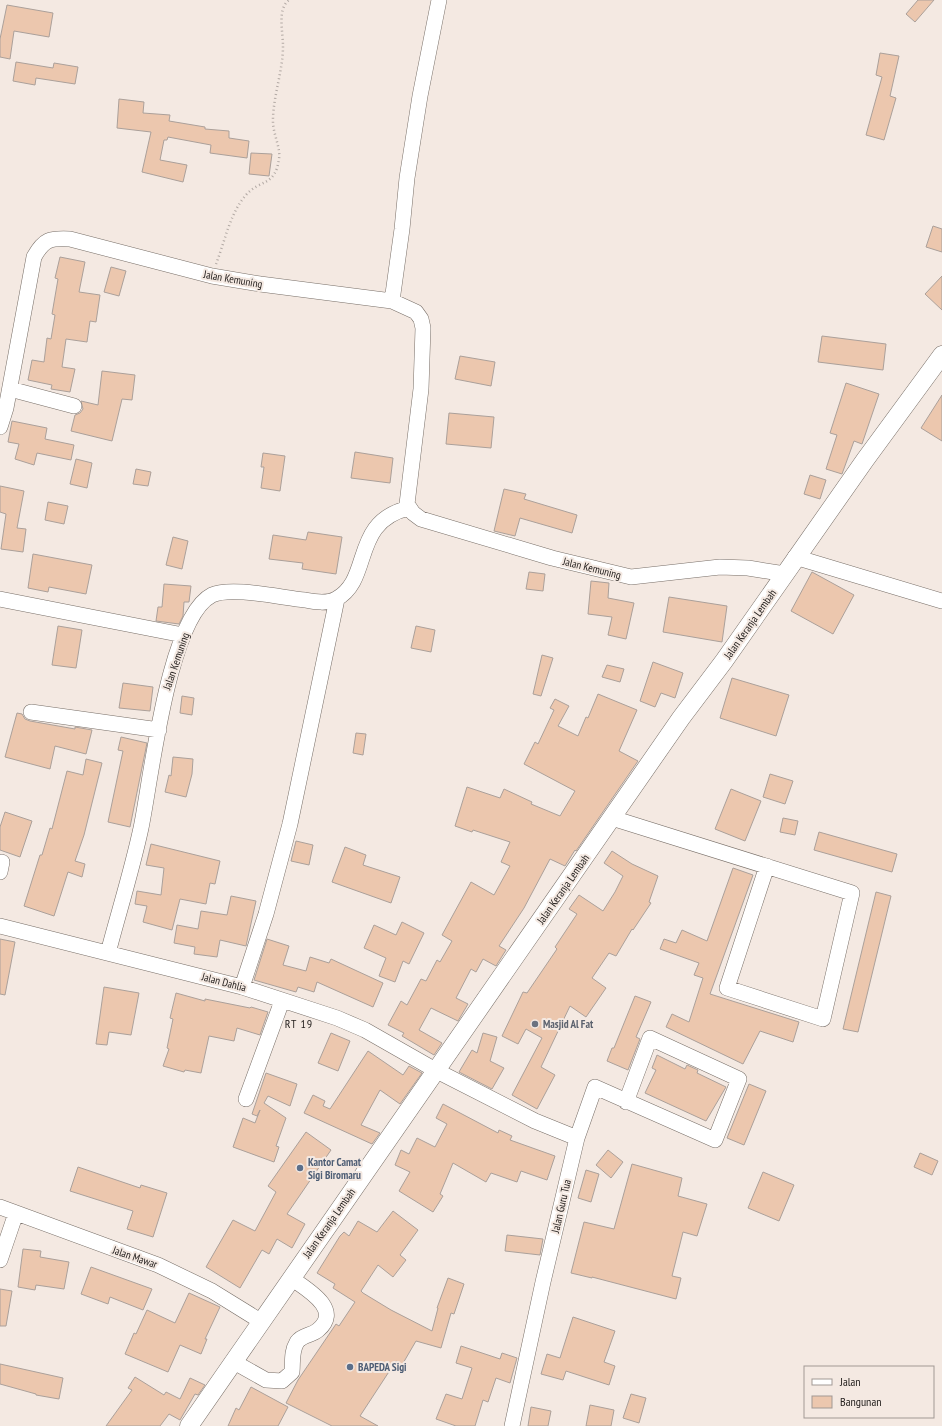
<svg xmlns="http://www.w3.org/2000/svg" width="942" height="1426" viewBox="0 0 942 1426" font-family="'PT Sans Narrow',sans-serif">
<rect width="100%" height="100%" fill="#f4e9e2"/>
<!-- building -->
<path fill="#ecc7ae" stroke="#aba09a" d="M918,0h16l-19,22 -9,-8z
M7,5l46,8 -4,24 -35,-6 -4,28 -10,-2v-18z
M880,53l19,3 -9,40 6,2 -12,42 -18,-5 16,-58 -6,-2z
M16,62l37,6 1,-5 24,4 -3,17 -39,-6 -1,7 -22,-4z
M119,99l25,3 -1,11 27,2 -1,6 36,6v2l24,2v7l20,3 -2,17 -37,-5 1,-8 -43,-8 -1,3h-3l-4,20 27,5 -4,17 -41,-10 9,-40 -34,-4z
M251,153l21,1 -3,22 -20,-2z
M933,226l9,3v23l-16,-5z
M60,257l25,5 -6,30 21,3 -4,27 -6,-1 -3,21 -21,-3 -4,28 13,2 -5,23 -19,-3 1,-4 -24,-5 4,-20 12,2 3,-24 4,1 4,-24 -3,-1 6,-35 -3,-1z
M111,267l15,4 -7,25 -15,-4z
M942,276v34l-17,-16z
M822,336l64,8 -3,26 -65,-8z
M460,356l35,6 -4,24 -36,-7z
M102,371l33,4 -3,25 -10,-1 -10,42 -41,-10 4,-16 5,-2 3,-4 -2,-8 17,4z
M846,383l33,11 -17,50 -8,-3 -12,33 -16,-5 11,-34 -7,-2z
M942,395v46l-21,-13z
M449,413l45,4 -3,31 -45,-4z
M12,421l35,7 -2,11 29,6 -3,15 -34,-7 -3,12 -19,-6 4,-15 -11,-2z
M355,452l38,6 -3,25 -39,-5z
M263,453l22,3 -5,35 -19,-3 3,-21h-3z
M76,459l16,4 -5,25 -17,-4z
M136,469l15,3 -3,14 -15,-2z
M810,475l16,5 -6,19 -16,-5z
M0,486l24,5 -7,37 9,1 -3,23 -22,-3 5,-35 -6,-2z
M504,489l22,5 -2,5 53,16 -5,18 -52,-15 -5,18 -21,-5z
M48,502l20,4 -4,18 -19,-4z
M308,532l34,5 -6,37 -34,-5 1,-6 -34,-4 4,-24 33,5z
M173,537l15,4 -6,28 -16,-4z
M33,554l59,11 -6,29 -37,-7 -1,5 -20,-4z
M529,572l16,2 -2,17 -17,-2z
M812,572l42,23 -21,39 -42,-23z
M591,581l18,2 -1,15 26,5 -8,36 -18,-4 4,-18 -24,-3z
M164,584l27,2 -2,16h-5l-1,14 -4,8 -23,-3 2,-14h4z
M669,597l58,9 -5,36 -59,-10z
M58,626l24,4 -6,38 -24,-3z
M416,626l19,4 -4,22 -20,-4z
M542,655l11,3 -12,38 -8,-2z
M653,662l30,11 -8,25 -14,-5 -6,14 -15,-6z
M607,665l17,4 -4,13 -18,-5z
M732,678l57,17 -13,41 -56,-18z
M123,683l30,4 -3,24 -31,-3z
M598,694l39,16 -18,41 19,10 -62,90 -1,-1 -10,16 -15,-7 -26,49 -25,38 7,4 -10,16 -13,-7 -7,13 -5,-3 -15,29 12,6 -10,17 -27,-13 -12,22 23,13 -8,12 -32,-19 2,-3 -16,-8 13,-24 6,4 14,-26 5,2 11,-21 3,2 12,-21 -10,-6 29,-53 23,13 16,-29 -9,-4 9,-20 -37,-12 -1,2 -17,-6 12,-39 33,11 4,-9 28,13 -1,2 29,12 15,-25 -51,-27 11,-22 3,2 16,-34 -4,-2 5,-9 14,7 -11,20 20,10 8,-19 2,1z
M182,696l12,2 -2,17 -12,-2z
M17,713l5,1 3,5 5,2 45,8v-2l17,3 -6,24 -31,-8 -5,23 -45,-12z
M356,733l10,1 -3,21 -10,-2z
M121,737l26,6 -17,84 -22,-5 15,-71 -5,-1z
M173,757l20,2 -1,15 -6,23 -21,-5 4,-17 2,1z
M86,759l16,4 -18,72 -9,26 10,3 -3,13 -14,-5 -14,44 -30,-10 16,-51h2l8,-27 2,1 15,-58 16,4z
M770,774l23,7 -8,23 -22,-7z
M731,789l30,12 -16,40 -30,-12z
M5,812l27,9 -12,36 -20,-7v-23z
M783,818l15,3 -3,14 -15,-3z
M819,832l78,22 -5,18 -78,-22z
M296,841l17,4 -4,20 -18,-4z
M151,844l69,17 -5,23 -5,-1 -4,21 -26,-5 -8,31 -29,-8 4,-16 -12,-2 2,-13 24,4 3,-27 -18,-3z
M345,847l21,8 -3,10 37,12 -9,26 -59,-21z
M612,851l20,13 26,12 -9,26 2,1 -18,27 -1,-1 -16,27 -7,-3 -17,25 14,10 -20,29 -16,-11 -29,61 14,8 -18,34 -25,-14 30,-57 -16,-9 -8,15 -16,-8 21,-44 4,1 30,-44 -2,-2 22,-33 -8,-5 10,-14 24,16 12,-19 8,-16 -19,-13z
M733,868l20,7 -43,119 89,28 -6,20 -33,-11 -17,33 -77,-37 6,-13 17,8 14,-44 -9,-3 5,-12 -39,-14 4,-10 12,4 6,-13 25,11z
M876,892l15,4 -33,136 -15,-3z
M231,896l25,5 -10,45 -26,-6 -3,17 -23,-3 1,-7 -21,-4 3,-18 21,4 3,-18 26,4z
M402,922l22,11 -15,31 -6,-3 -8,21 -16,-6 7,-18 -22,-10 10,-23 22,10z
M0,939l15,3 -10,53 -5,-1z
M267,939l22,7 -6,19 23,6 4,-14 19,6 2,-4 52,24 -10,24 -56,-25 -3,10 -16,-5 -2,5 -42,-12z
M104,987l35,6 -8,42 -22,-3 -2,13 -11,-1z
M176,993l29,8v-2l45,9 1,-1 17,5 -8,23 -23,-7 -3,13 -25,-5 -8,37 -16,-3 -1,2 -21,-6 6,-17 -2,-1 6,-29 -3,-1z
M635,996l16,6 -15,35 4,2 -12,31 -21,-9 5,-13h2z
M331,1033l19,8 -12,30 -20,-8z
M483,1033l14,4 -7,24 14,7 -12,21 -33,-17 13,-22 5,3z
M368,1051l35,24 6,-9 13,7 -22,31 -20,-14 -19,35 19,8 -8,11 -68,-31 9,-18 12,6 -2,5 7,3z
M657,1055l28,14 2,-4 11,5 -1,3 29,14 -20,34 -61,-28 11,-23 -4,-2z
M266,1073l31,11 -7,22 -22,-10 -4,7 22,15 -10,28 3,1 -5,15 -41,-15 10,-29 12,5 5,-13 -3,6 -5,-2z
M749,1084l17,7 -22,54 -17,-7z
M443,1104l55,29 1,-3 13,6 -2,4 45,16 -8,24 -26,-9 -4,11 -26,-9 -5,9 -33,-19 -13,31 3,2 -10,16 -34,-21 11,-19 -15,-7 6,-15 8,4 8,-16 18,9 12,-23 -11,-6z
M306,1132l25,18 -44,64 18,10 -13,24 -15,-9 -8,15 -7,-4 -22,38 -34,-21 27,-47 22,11 21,-39 -8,-6z
M608,1150l15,12 -12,16 -15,-13z
M920,1153l18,8 -6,14 -18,-8z
M632,1164l50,14 -4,18 29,8 -10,32 -14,-4 -11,44 9,2 -5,21 -84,-22v1l-21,-5 13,-51 30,7z
M78,1167l62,21 1,-3 26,8 -14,44 -26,-8 6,-18 -63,-20z
M586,1170l13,4 -8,28 -13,-4z
M763,1172l31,13 -15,36 -31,-13z
M393,1211l25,19 -18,25 6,5 -13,17 -15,-12 -17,26 2,2 28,17 41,21 6,-23h-1l11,-30 16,6 -10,30 -3,-1 -10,35 -25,-7 -14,24 -6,-4 -36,55 18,10h-46l-46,-23 12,-23 38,-56 3,2 16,-24 -22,-14 2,-4 -18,-11 23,-37 4,-4 5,4 9,-15 19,11z
M507,1235l36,4 -3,16 -35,-4z
M23,1249l18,2 -1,6 29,5 -5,27 -28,-4 -1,5 -17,-3z
M91,1267l61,22 -9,21 -33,-13 -2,7 -27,-10z
M0,1289l12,2 -6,35h-6z
M189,1293l31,14 -15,32h2l-6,15 -21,-9 -12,27 -43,-18 9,-21 2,1 11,-24 28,13z
M573,1317l42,14 -11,31 11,4 -6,19 -43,-14 -3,9 -22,-6 6,-20 13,4z
M461,1346l39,13 2,-6 15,5 -7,25 -14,-5 -8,24 -5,-2 -8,26h-19l-20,-7 10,-25 16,5 10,-31 -16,-5z
M0,1364l63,14 -4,21 -23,-4v-1l-36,-10z
M135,1377l29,18 2,-3 14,7 10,-21 15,7 -7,10 -3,-1 -15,26 -11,-6 -9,12h-54l26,-36 -4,-2z
M251,1387l37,20 -10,19h-50l8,-18 3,2z
M631,1394l15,4 -7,25 -16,-5z
M590,1405l24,5 -3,16h-25z
M531,1407l20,4 -3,15h-20z"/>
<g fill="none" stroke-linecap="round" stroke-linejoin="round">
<!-- minor casing -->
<g stroke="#786f68" stroke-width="16">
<path id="minor" d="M392,301l10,-72 5,-51 13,-82 19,-96
M10,389l64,17
M0,427l6,-19 28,-151c10,-18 16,-19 36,-18l142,37 48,8 132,17 24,11 5,7 2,9 -2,61 -14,115 6,9 8,6 131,39 79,19 89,-10 28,1 37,6
M795,557l147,44
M0,599l183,36
M31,712l128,18
M612,818l240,75 -29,126 -96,-31 40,-122
M0,872l2,-10
M0,926l242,61 95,31 28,12 72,41 98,50 42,17 -34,144 -31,144
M108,953c11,-42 24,-83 33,-125 10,-47 27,-211 71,-233 19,-9 71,3 93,5 10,2 22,4 31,-1 37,-20 14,-77 73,-91
M242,987l24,-73 24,-90 47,-225
M246,1099l36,-98
M577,1138l18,-51 120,53 24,-61 -89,-41 -24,64
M0,1207l158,58 54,26 50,31
M0,1260l16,-47
M234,1362l32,18 16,1 10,-9c1,-10 -1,-20 5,-30 6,-8 14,-6 21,-12 25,-21 -12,-41 -27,-52"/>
</g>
<!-- major casing -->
<g stroke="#786f68" stroke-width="19">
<path id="major" d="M189,1426l492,-708 43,-57 141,-201 77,-105"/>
</g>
<!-- path -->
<path stroke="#b2a9a4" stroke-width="2.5" stroke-dasharray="1 3" stroke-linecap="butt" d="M216,264c9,-23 14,-51 30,-69 14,-16 29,-8 33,-36 2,-12 -7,-26 -6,-41 1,-25 10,-48 10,-72 0,-14 -6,-37 6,-46"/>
<!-- minor -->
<use href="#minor" stroke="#fff" stroke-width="15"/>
<!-- major -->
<use href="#major" stroke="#fff" stroke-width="18"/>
</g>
<!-- markers -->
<circle fill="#6b7280" stroke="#f4e9e2" stroke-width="1.5" cx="535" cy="1024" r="4"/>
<g fill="#5c6f8a" stroke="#f4e9e2" stroke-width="1.5">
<circle cx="300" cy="1168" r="4"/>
<circle cx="350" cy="1367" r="4"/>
</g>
<g text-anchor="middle" stroke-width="4" stroke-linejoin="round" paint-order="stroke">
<!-- street labels -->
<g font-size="11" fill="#25211f" stroke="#f4e9e2">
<text transform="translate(233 279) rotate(10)" y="4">Jalan Kemuning</text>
<text transform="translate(592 568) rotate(14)" y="4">Jalan Kemuning</text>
<text transform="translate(750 624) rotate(-55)" y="4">Jalan Keranja Lembah</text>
<text transform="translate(176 661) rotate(-71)" y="4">Jalan Kemuning</text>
<text transform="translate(563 889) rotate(-55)" y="4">Jalan Keranja Lembah</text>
<text transform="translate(224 982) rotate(15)" y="4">Jalan Dahlia</text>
<text transform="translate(561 1206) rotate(-77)" y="4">Jalan Guru Tua</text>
<text transform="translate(329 1223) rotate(-55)" y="4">Jalan Keranja Lembah</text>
<text transform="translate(135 1257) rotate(19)" y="4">Jalan Mawar</text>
</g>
<!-- worship labels -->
<g font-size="11" font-weight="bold" fill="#5b616d" stroke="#f4e9e2" text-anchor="start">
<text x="543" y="1028">Masjid Al Fat</text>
</g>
<!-- service labels -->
<g font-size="11" font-weight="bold" fill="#4e5e75" stroke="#f4e9e2" text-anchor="start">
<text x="308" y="1166">Kantor Camat<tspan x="308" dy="13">Sigi Biromaru</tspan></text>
<text x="358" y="1371">BAPEDA Sigi</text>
</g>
<!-- neighbourhood labels -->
<g font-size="12" letter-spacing="1" fill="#25211f" stroke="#f4e9e2">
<text x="299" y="1028">RT 19</text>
</g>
</g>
<!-- legend -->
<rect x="804" y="1366" width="130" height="52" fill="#f4e9e2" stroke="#a19994"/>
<rect x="812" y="1379" width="20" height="6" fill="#ffffff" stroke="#a19994"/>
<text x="840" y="1386" font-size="12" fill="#25211f">Jalan</text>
<rect x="812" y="1396" width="20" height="12" fill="#ecc7ae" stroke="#a19994"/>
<text x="840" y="1406" font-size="12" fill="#25211f">Bangunan</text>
</svg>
